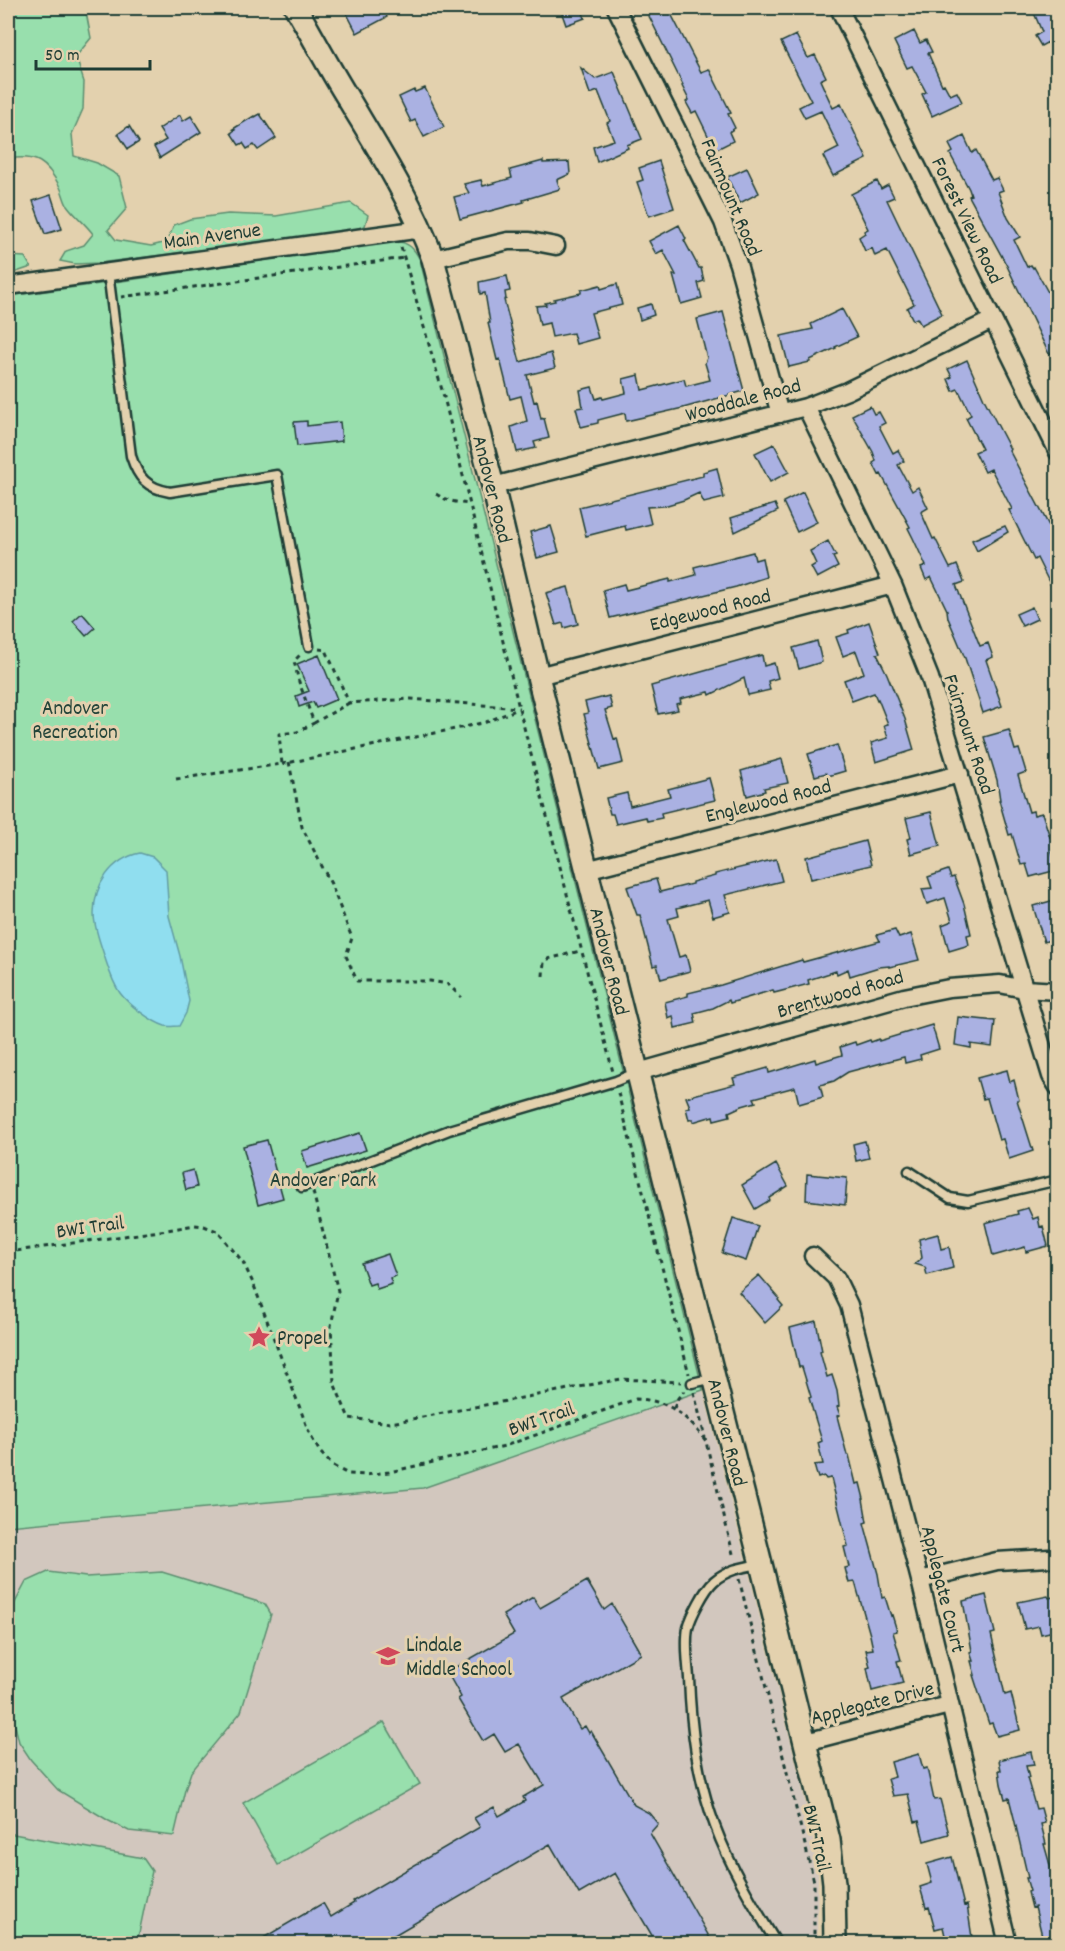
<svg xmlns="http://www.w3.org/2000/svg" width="1065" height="1951" viewBox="0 0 1065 1951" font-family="Dekko,sans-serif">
<rect width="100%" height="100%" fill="#e3d1ae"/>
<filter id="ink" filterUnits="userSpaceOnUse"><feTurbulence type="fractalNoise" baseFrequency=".0167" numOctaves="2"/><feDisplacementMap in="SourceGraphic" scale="12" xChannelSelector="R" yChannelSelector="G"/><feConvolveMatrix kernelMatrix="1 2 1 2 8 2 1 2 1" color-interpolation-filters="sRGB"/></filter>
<g filter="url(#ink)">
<!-- built -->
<path fill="#d2c7be" d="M703,1390l99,397 16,78 -1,78 -809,1v-418l415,-38z"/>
<!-- green -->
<path fill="#98dfad" stroke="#5c8e70" stroke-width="1.5" d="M8,8h73l5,4 5,26 -13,16 -1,6 7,22 -1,27 -11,25 2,22 23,7 22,13 8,32 -19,22 8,10 35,6 16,-4 7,-17 16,-6 38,-5 48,2 75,-13 17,12 -3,11 -17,5 -249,32 -24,1 -15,-3 6,-10 18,-6 9,-11c-8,-11 -19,-19 -26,-29 -3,-5 -4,-12 -7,-18 -13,-25 -24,-33 -52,-28z
M396,241c13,2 18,7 24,19l283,1130 -280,98 -415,38v-1230l107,-14z
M8,256l17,1 6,10 -23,8z
M48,1572l38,5 76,-5 103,32 6,10 -30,98 -50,60 -6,18 -11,46 -45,-5 -20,-10 -51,-31 -27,-30 -12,-18 -11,-45v-81l18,-34z
M384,1722l36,62 -142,81 -35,-62z
M8,1833l135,25 9,13 -15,72h-129z"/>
<!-- water -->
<path fill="#90deef" stroke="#639ea4" stroke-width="1.5" d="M140,853l13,4 13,13 3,46 11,40 9,45 -3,12 -7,13c-5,0 -10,1 -14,0 -13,-4 -37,-22 -45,-33 -8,-11 -12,-26 -16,-38 -4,-13 -10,-28 -10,-41 0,-29 17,-55 46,-61z"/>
<!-- building -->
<path fill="#aab1e2" stroke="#1f3d34" stroke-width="1.5" d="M344,8h38l5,9 -30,16z
M560,8h21l4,10 -19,7z
M645,8h23l33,64 8,-3 22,44 -3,1 7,14 -6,4 4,9 -18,9 -19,-39 -4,2 -6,-11 3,-2 -7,-14 1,-1z
M1032,8h26v32l-9,5 -1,-3 -7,4 -6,-10 7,-4z
M914,31l6,12 6,-3 6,12 -4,1 14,32 2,-1 6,11 7,-3 5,10 -30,14 -10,-22 4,-2 -14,-26 -5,2 -13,-27z
M796,35l12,23 7,-3 11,22 -6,3 13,28 8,-4 26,55 -34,17 -10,-20 16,-8 -18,-37 -16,7 -6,-11 12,-6 -30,-59z
M581,68l14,11 19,-7 28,67 -15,6 1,3 -31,14 -4,-15 21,-7 -7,-17 3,-2 -12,-30 -8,3z
M425,88l19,39 -20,10 -9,-17 -4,2 -12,-25 15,-7 1,2z
M260,114l16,24 -18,12 -4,-5 -7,4 -4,-6 -4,2 -8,-12 4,-3 -2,-1 21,-13 1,1z
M180,115l3,6 8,-5 10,16 -41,26 -6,-11 12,-7 -7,-11z
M129,126l10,16 -11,7 -10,-15z
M964,136l8,17 4,-3 16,30 5,-2 6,12 -5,2 10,26 12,19 -6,3 13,27 4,-2 2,3 1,-1 21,38 -3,1 6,11v33l-9,4 -42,-88 -38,-70 2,-1 -2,-6 -19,-35 3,-2 -4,-8z
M543,161v2l26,-1 1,12 -13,6 3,9 -37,11 1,2 -64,17 -6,-22 15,-4 -5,-9 17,-4 2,6 29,-8 -2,-8z
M659,161l15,47 -25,8 -12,-34 6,-2 -4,-12z
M747,168l12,25 -19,10 -13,-26z
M877,181l4,8 7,-4 6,12 -7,3 55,114 -21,11 -4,-7 -4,2 -6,-12 7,-4 -27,-54 -12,6 -3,-8 -7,3 -6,-14 6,-4 -1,-2 4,-2 -17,-35z
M51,195l11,34 -17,5 -12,-33z
M679,225l7,14 -2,1 15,28h2l3,13 -6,2 4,15 -21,6 -8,-29h3l-13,-25 -7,4 -7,-13z
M507,276l3,15 -5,1 1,7 -2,1 16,62 31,-9 4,15 -28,7 7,27 3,-1 4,18 3,-1 5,20 -15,4 2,6 -19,4 -6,-25 16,-6 -6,-25 -11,3 -10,-40 -3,1 -9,-37h2l-5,-30 -5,1 -1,-12z
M617,284l5,21 -31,8 7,25 -22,6 -3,-11 -21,4 -3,-14 -9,2 -4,-19 10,-1 -1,-2 10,-2 -1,-2 27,-6v-3l19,-5 1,4z
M651,304l3,11 -14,5 -3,-12z
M842,309l15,28 -22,10 1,1 -26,12v2l-21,5 -8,-31 32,-7 -2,-5z
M723,312l21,79 -61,17 -57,13 -1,-8 -27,7v3l-17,4 -5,-19 7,-1 -3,-17 12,-3 4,12 6,-2 1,2 23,-6 -3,-14 16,-4 3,15 42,-11 2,7 24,-6 -5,-17 2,-5 -10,-39z
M967,360l17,39 26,50 -1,1 49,93v57l-21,-42 -3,2 -25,-50 3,-1 -21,-40 -6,3 -10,-20 7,-3 -16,-31 5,-3 -13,-26 -5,2 -5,-12 4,-2 -4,-8z
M870,406l4,8 5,-2 6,11 -6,3 14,27 5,-3 6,11 -6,4 14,26 6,-4 10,21 -7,4 12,27 2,-1 15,30 7,-3 7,17 -8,3 24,61 8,-3 5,14 -7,3 16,46 -19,7 -18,-55 -17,-40 -1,-8 -16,-33 -5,3 -5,-12 5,-2 -13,-28 -5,-10 2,-1 -29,-53 -2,1 -6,-12 3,-2 -3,-9 -21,-37z
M307,421v5l33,-4 2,19 -45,5 -3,-24z
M774,444l15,28 -19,10 -15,-29z
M717,468l7,30 -20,5 -5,-10 -15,7 -20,6 -17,1 4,17 -25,6 -1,-4 -39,10 -7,-29 124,-31v-4z
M803,492l14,30 -20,10 -14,-30z
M775,504l3,7 -43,21 -4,-14z
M551,526l8,26 -22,6 -7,-26z
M1005,526l3,6 -31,19 -5,-11z
M828,541l8,15 -3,1 5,10 -21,11 -6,-11 5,-3 -6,-13z
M753,552l2,8 7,-2 4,19 -30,10 -126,31 -7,-28 21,-6 2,6 44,-11v3l4,-1 22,-6 -2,-8z
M568,587l10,37 -14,4 -1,-5 -7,2 -10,-32z
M1032,607l5,12 -15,7 -6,-12z
M82,613l13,15 -9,8 -13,-15z
M869,622l11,31 -3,1 10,20 18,45 9,31 -38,12 -5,-19 17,-5 -4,-13 4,-1 -10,-25 -1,1 -3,-7 -22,8 -8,-21 20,-7 -8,-22 -13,5 -7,-19 13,-4 -1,-3z
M817,641l5,21 -23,7 -6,-21z
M319,655l18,44 -21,9 -3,-6 -14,5 -3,-11 13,-5 -12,-27z
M762,655l2,11 10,-3 4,15 -10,3 2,9 -22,5 -4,-17 -34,17 -1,-3 -29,7 1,4 -5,1 2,6 -20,4 -7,-28z
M609,696l3,12 -7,2 9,29 3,-1 6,25 -24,6 -15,-55 4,-1 -3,-11z
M1009,730l6,20 4,-1 7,23 -8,3 11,37 4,-1 1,4 8,-2 8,24 8,-2v14l-6,2 5,19 -27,7 -4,-13 -5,1 -9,-31 -3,1 -10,-35h1l-3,-20 -13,-43z
M837,745l8,26 -17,5 -2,-3 -11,3 -7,-22z
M782,759l6,24 -24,5 1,3 -18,5 -6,-25z
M709,778l6,22 -54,13 1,5 -15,3 -1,-4 -30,7 -3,-10h-3l-4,-16 21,-5 3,13 40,-10 -2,-7z
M931,812l9,34 -29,8 -4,-15 4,-1 -5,-20z
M865,841l6,24 -60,14 -5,-22z
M776,859l6,22 -57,14 5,17 -17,5 -5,-17 -31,8 2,8 -11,3 11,38 7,-2 4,16 -29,8 -4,-14 -4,1 -13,-51h-3l-10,-28 29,-8 4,13 32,-8v-2l23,-6v-2z
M948,870l3,8 3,-1 10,27 7,30 -4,1 2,10 -20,6 -7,-26 10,-4 -7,-23 -18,6 -5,-15 10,-1 -4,-11z
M1058,899v38l-14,5 -11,-36z
M895,930l4,8 12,-4 8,26 -30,7v-1l-10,1 -29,9 -2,-7 -11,5 -1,-3 -28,9 1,4 -35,9 -1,-3 -43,13 -1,-3 -16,8 -19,5 2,10 -21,5 -2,-12 -5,2 -3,-16 23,-6v-3l33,-8 81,-25 1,2 77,-21 -3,-6z
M958,1017l37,4 -3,26 -21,-3v4l-16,-3z
M932,1025l7,24 -19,6 1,4 -16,4 -1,-6 -56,15 -14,9 -14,4 3,12 -24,7 -4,-17 -41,11 2,4 -14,4 -13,6 1,4 -16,4 -1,-4 -20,6v-3l-4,1 -3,-12 4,-1 -4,-10 49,-13 -2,-6 35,-10 1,5 46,-14 1,4 26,-8 -2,-8 15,-5 1,3 14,-5 1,2 8,-3v2z
M1007,1070l3,12 4,-2 5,20h-2l16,51 -24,8 -6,-20 -4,1 -12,-42 -4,1 -6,-21z
M360,1133l6,17 -59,18 -5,-17z
M267,1140l16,58 -25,7 -15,-59z
M865,1141l4,17 -13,3 -3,-17z
M776,1164l12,22 -19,12 1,2 -15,9 -13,-24z
M193,1170l4,17 -11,3 -4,-17z
M807,1174l40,4 -2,27 -39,-5z
M1028,1208l5,11 5,-2 2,10 3,-1 5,20 -22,6 -1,-5 -32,9 -8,-33 33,-9 -1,-3z
M733,1218l25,8 -12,35 -24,-8z
M938,1234l3,15 8,-2 4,21 -26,7 -2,-8 -10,-3 7,-6 -3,-19z
M388,1254l8,22 -6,2 2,6 -15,5 -2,-6 -6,2 -8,-22z
M759,1275l20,23 -1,2 5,6 -18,17 -26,-31z
M816,1321l6,30 -2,1 7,25 5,-2 5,16 2,15 -2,1 3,8 -3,1 10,39h2l7,29 4,-1 4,16h-1l4,23 -3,1 14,51 4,24 3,-1 6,19 1,-1 5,16 -4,1 8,28 -4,1 6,22 -31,8 -5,-23 3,-1 -4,-17 7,-1 -3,-14 -15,-53 -6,1 -3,-11 -1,-4 4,-1 -5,-20 4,-1 -17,-68 -5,1 -2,-3 -6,2 -2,-6 -2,-7 9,-1 -5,-21 4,-2 -13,-43 2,-1 -9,-30h-3l-9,-39z
M587,1581l17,29 8,-6 29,50 -78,45 17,30 5,-3 4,7 2,-2 43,74 15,8 9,11 -8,9 61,107 -7,4h-47l-42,-71 -36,21 -29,-50 -171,100h-126l70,-41 8,14 23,-14 -1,-2 127,-74 -6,-9 20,-11 5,9 26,-15 -2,-4 21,-12 -25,-41 -14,8 -11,-18 -11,7 -25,-42 3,-2 -14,-25 67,-38 -11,-19 30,-18 7,11z
M986,1595l9,38 -4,1 14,61 6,-2 9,37 -23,6 -5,-13 -3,1 -16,-49h2l-4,-14h2l-3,-9 2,-1 -9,-50z
M1048,1596l1,2 9,-2v34l-17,4 -2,-8 -14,3 -7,-27z
M1031,1752l3,13 -8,1 3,12h-2l9,31 5,-1 4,15 -4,1 5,20h-2l12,42h-2l4,14v44h-14l-9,-37 -3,1 -4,-16 2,-1 -4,-13h2l-14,-60 -5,-20 -4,1 -4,-15 -2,-14h2l-2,-10z
M919,1754l4,15 4,-1 7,32 6,-1 9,35 -25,7 -5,-20 -4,1 -7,-28 -15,2 -5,-17 7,-2 -4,-15z
M952,1857l12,49 3,-1 6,39h-26l-4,-17 -8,2 -6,-22 -3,1 -6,-21 12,-4 -5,-19z"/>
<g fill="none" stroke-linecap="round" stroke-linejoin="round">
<!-- service casing -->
<g stroke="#1f3d34" stroke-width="13">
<path id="service" d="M108,272l23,184c7,22 16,32 39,36l107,-17 32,171
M909,1171l41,27 18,3 90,-21
M302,1187l147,-57 167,-49 22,-9
M692,1383l22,-5
M761,1564c-17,3 -33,5 -47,17 -9,8 -23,35 -26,47 -3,16 0,34 1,50 2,52 8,99 26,148 15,40 37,77 59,113l4,5"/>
</g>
<!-- minor casing -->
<g stroke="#1f3d34" stroke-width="21">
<path id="minor" d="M616,8l107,214 15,42 42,150
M839,8l219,444
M433,259l75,-18h22l26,5
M8,286l414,-57
M806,407l87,178 37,93 121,398 7,11
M493,486l313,-79 41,-16 145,-71
M538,676l355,-91
M586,870l374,-96
M638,1072l266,-75 45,-9 51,-4 24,5 34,2
M813,1256l23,22 13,27 71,275 88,364
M920,1580l77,-19 52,-3 9,2
M806,1742l143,-37"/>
</g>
<!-- tertiary casing -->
<g stroke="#1f3d34" stroke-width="26">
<path id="tertiary" d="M296,8c18,31 34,62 53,92 31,52 63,102 84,159l60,227 45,190 223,888 68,276 5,43 1,61"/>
</g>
<!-- path -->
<path stroke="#1f3d34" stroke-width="3" stroke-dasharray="4.5 4.5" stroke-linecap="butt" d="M401,247l43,150 75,311 94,364
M121,297l283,-39
M436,494c11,7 21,9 34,10
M319,649l7,1 23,53 62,-4 108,9
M314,723l35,-20
M289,762l13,65 29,57 21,54 -6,18 11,25h73l18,3 13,13
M282,764l178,-36 26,-6 32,-13
M176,779l106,-15 -3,-30 18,-2 17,-9 -15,-41 -5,-21 7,-7
M543,976l1,-14 4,-3 32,-8
M618,1093l71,281
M313,1192l25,99 -7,35 3,57 15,35 42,5 230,-44 60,3
M8,1252l159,-22 28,-5 9,1 13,5 26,31 10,21 57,152 10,17 13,14 15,8 17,1 24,-3 116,-26 131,-47c33,1 50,16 70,42
M694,1392l40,166
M674,1408l4,-10 6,-7
M739,1579l70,282 5,21v62"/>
<!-- service -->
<use href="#service" stroke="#e3d1ae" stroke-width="8"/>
<!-- minor -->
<use href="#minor" stroke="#e3d1ae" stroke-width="16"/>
<!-- tertiary -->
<use href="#tertiary" stroke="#e3d1ae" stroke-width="21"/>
</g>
</g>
<!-- icons -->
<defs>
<g id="sight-bare" transform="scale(1.8)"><path d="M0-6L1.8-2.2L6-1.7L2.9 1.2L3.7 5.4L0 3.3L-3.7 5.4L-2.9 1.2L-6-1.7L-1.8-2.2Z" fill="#d1495b" stroke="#e3d1ae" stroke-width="2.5" paint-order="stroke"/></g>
<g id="school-bare" transform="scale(1.8)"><path d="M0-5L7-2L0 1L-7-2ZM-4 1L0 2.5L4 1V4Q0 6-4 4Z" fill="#d1495b" stroke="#e3d1ae" stroke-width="2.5" paint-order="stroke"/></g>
</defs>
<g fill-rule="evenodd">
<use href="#sight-bare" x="259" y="1337"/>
<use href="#school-bare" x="388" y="1656"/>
</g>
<g text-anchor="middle" stroke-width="6" stroke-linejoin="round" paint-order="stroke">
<!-- street labels -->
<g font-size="21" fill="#1f3d34" stroke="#e3d1ae">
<text transform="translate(732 197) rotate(67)" y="7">Fairmount Road</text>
<text transform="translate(968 220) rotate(64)" y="7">Forest View Road</text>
<text transform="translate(212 235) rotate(-8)" y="7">Main Avenue</text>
<text transform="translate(743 399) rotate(-15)" y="7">Wooddale Road</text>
<text transform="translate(493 489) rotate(76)" y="7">Andover Road</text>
<text transform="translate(710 609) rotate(-14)" y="7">Edgewood Road</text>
<text transform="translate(970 734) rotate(72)" y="7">Fairmount Road</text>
<text transform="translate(768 800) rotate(-14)" y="7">Englewood Road</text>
<text transform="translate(610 961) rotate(76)" y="7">Andover Road</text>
<text transform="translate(840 993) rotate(-16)" y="7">Brentwood Road</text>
<text transform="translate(90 1226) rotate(-8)" y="7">BWI Trail</text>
<text transform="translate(541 1418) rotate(-19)" y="7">BWI Trail</text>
<text transform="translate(728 1432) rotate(76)" y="7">Andover Road</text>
<text transform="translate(944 1589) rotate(76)" y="7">Applegate Court</text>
<text transform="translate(872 1702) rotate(-14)" y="7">Applegate Drive</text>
<text transform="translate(818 1838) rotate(77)" y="7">BWI Trail</text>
</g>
<!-- park labels -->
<g font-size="21" fill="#25453a" stroke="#e3d1ae">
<text x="75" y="714">Andover<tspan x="75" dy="24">Recreation</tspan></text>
<text x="323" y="1186">Andover Park</text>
</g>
<!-- poi labels -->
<g font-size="21" fill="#1f3d34" stroke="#e3d1ae" text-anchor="start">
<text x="277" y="1344">Propel</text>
<text x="406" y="1651">Lindale<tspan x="406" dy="24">Middle School</tspan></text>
</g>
</g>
<!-- margin -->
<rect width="1065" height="1951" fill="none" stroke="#e3d1ae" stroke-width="30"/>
<rect x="15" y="15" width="1035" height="1921" fill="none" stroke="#1f3d34" stroke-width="2" filter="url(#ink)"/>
<!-- scale -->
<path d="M36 60v9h114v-9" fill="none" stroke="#1f3d34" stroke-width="3"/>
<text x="45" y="60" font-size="18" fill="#1f3d34" stroke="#e3d1ae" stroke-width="4.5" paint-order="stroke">50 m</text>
</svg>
